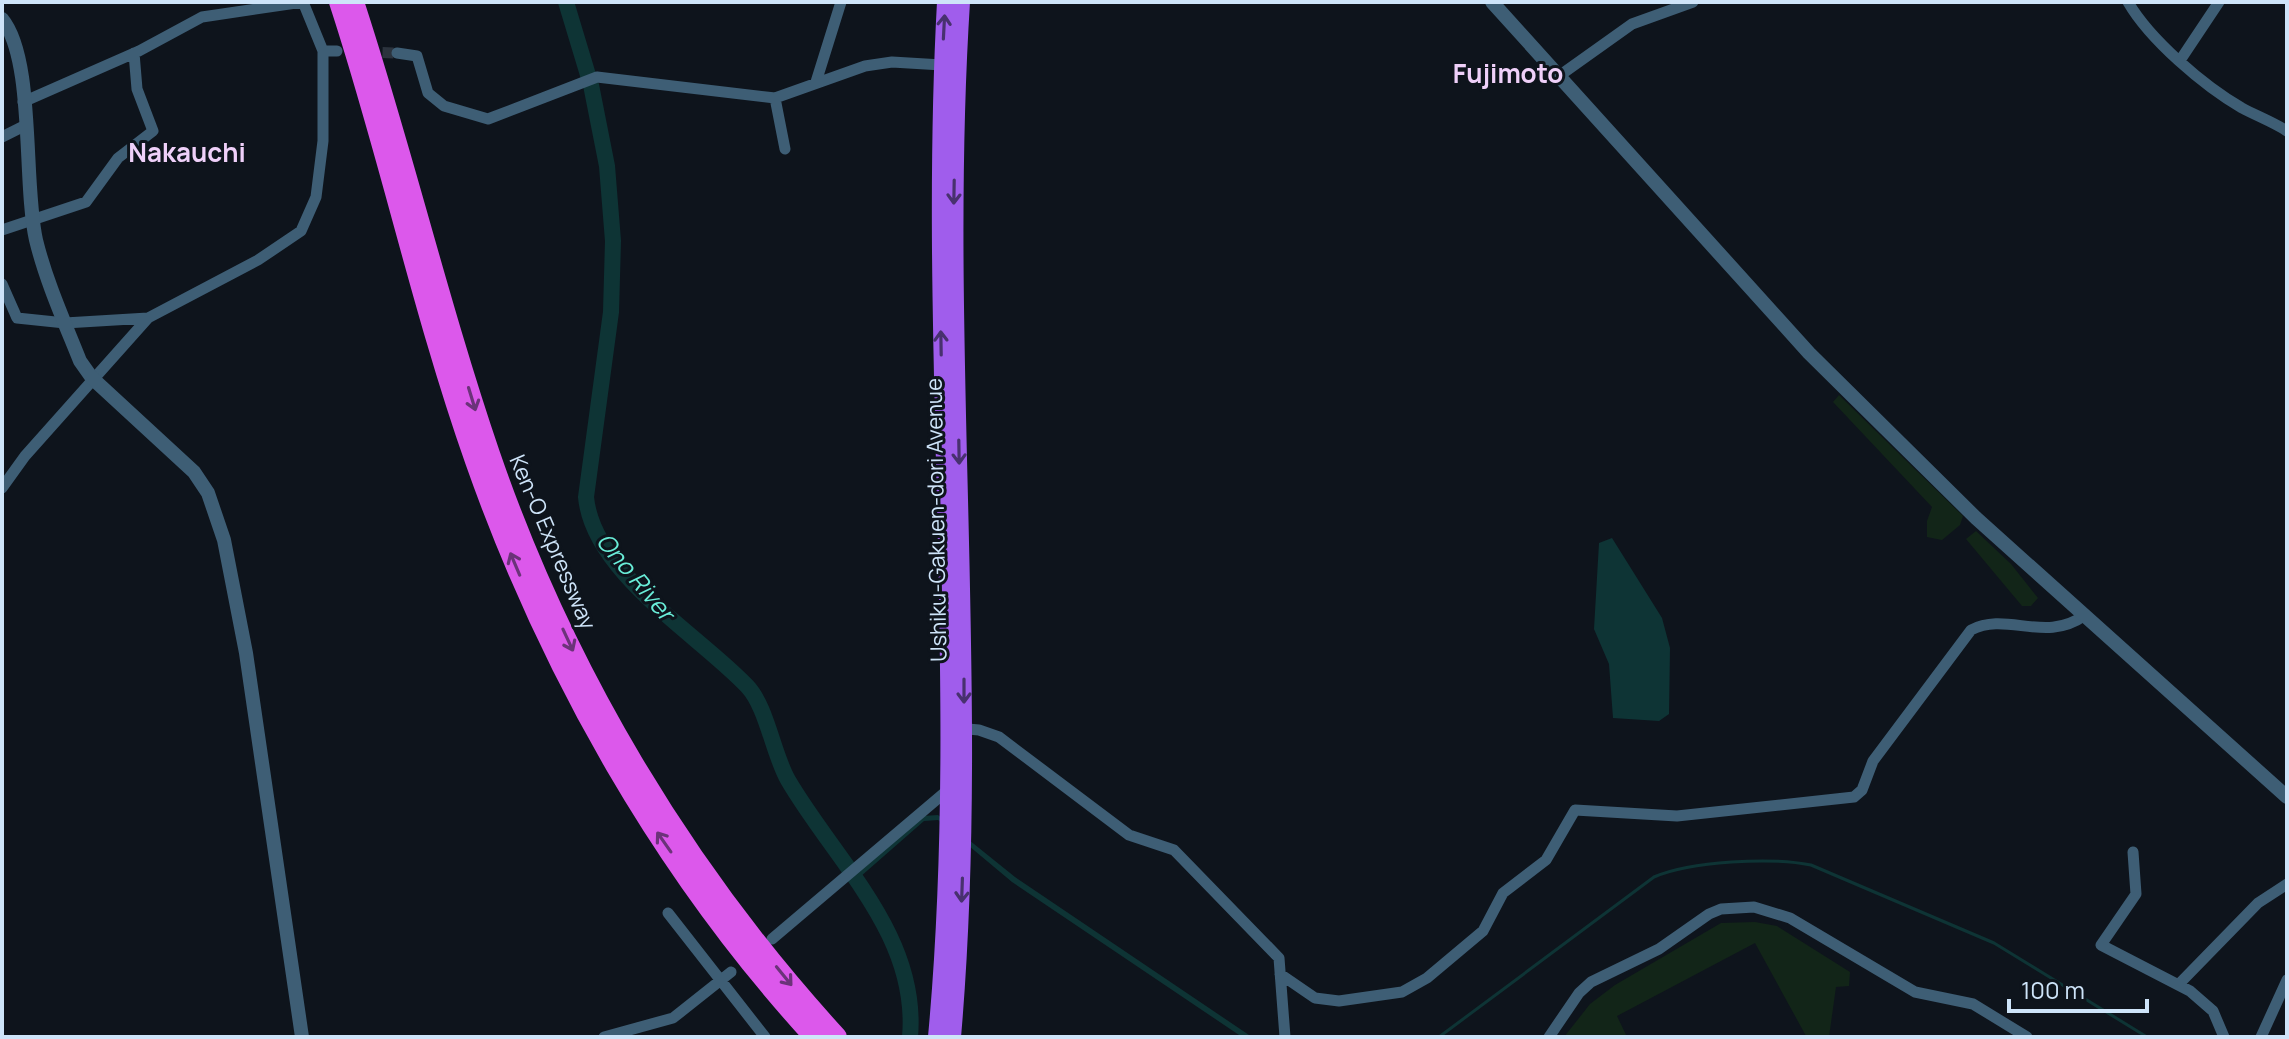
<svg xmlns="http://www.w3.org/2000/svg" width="2289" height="1039" viewBox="0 0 2289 1039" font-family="Manrope,sans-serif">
<rect width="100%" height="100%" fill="#0e141c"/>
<!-- green -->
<path fill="#122518" d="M1839,395l124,121 -3,9 -18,15 -15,-3v-16l5,-14 -99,-105z
M1976,531l35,33 27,34 -7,8h-9l-56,-67z
M1755,922l22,4 73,46 -1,14 -13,1 -7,50 -23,-1 -51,-93 -138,73 10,21h-63l26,-33 25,-19 106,-62z"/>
<!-- water -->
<path fill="#0e3435" d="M1612,538l50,80 8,30 -1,66 -10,7 -46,-3 -4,-54 -15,-35 5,-86z
M938,815l77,62 237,160h-10l-230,-155 -74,-62 -14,1 -64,56 -4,-5 66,-56z"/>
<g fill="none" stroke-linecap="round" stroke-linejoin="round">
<!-- stream -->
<path stroke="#0e3435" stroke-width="3" d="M854,878l4,-3
M1439,1037l215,-160c37,-16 117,-20 157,-12l183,78 153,94"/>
<!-- river -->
<path stroke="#0e3435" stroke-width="16" d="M566,2l25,83 16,81 6,75 -2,71 -25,185c7,76 113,138 161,189 20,21 26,68 41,94 48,82 131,155 122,257"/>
<!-- minor-tunnel -->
<path stroke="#2b333d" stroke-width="11" stroke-dasharray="11 5.5" stroke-linecap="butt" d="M366,52l31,1"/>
<!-- minor -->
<path stroke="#3e5e75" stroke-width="11" d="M2128,2c22,38 76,84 114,106 15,8 31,14 45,23
M323,51h14
M397,53l20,3 11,37 16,13 44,13 109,-42 178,21 90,-32 27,-4 50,3
M2181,59l38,-57
M1559,76l73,-52 61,-22
M816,82l25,-80
M775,98l10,51
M23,102l116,-51 63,-34 101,-15
M2,137l22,-11
M2,230l84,-28 32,-44 35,-27 -16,-42 -3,-36
M2,284l15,34 48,5 83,-5
M2,488l23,-32 123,-138 110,-58 43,-29 15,-34 7,-56v-90l-20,-49
M957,728l22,2 20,7 130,98 45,15 105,108 6,79
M2133,852l3,42 -35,51 89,46 23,20 11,26
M668,913l97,124
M772,939l177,-150
M1280,974l35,24 24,3 63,-9 25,-14 56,-47 20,-38 43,-33 29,-50 102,6 177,-19 8,-7 11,-29 98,-131c36,-19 74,14 114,-15
M2179,984l79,-81 29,-19
M604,1037l69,-19 58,-46
M1549,1037l30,-44 12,-11 68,-33 50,-35 12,-5 33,-2 36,11 125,74 58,12 54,33
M2261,1037l26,-57"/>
<!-- tertiary -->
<path stroke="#3e5e75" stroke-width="14" d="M1492,2l317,351 167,165 311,279
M2,19c33,40 21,163 34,221 10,41 28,81 44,121l12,17 102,94 14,21 16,47 22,113 56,384"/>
<!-- trunk -->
<path stroke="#a05dec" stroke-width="18" d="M937,1037c32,-344 -10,-690 9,-1035
M952,1037c30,-345 -13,-690 9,-1035"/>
<!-- motorway -->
<path stroke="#dc58eb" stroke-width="20" d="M339,2c50,152 83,309 136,459 74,210 188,411 339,576
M354,2c49,149 85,303 136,452 74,215 193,415 347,583"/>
</g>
<!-- one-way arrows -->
<defs><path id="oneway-shaft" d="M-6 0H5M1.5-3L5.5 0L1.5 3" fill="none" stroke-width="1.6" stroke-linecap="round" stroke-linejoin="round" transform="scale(2)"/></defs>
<g stroke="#48316f">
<use href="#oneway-shaft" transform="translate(944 27) rotate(-87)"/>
<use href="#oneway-shaft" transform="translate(954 192) rotate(91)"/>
<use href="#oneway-shaft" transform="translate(941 343) rotate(-91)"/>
<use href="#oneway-shaft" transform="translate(959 452) rotate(89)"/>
<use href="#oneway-shaft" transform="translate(964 691) rotate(90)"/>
<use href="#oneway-shaft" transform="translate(962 890) rotate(92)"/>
</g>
<g stroke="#6b3379">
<use href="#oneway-shaft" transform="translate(472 399) rotate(73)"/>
<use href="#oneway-shaft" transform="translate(515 564) rotate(-113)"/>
<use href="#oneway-shaft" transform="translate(568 640) rotate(65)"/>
<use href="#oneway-shaft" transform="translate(664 842) rotate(-125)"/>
<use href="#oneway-shaft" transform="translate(784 976) rotate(51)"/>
</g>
<g text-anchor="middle" stroke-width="6" stroke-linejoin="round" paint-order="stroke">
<!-- street labels -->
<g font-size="22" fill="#cee4f9" stroke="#0e141c">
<text transform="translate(936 520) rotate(-91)" y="8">Ushiku-Gakuen-dori Avenue</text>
<text transform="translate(553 542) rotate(67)" y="8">Ken-O Expressway</text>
</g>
<!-- water labels -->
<g font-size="24" font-style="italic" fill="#69edd8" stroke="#0e141c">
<text transform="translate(635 577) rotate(50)" y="8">Ono River</text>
</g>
<!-- quarter labels -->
<g font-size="26" font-weight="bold" fill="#efd0f9" stroke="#0e141c">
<text x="1508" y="83">Fujimoto</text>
<text x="187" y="162">Nakauchi</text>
</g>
</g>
<!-- border -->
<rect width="2289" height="1039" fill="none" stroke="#cee4f9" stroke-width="8"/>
<!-- scale -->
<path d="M2009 999v12h138v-12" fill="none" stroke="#cee4f9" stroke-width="4"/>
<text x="2021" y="999" font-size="24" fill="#cee4f9" stroke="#0e141c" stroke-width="6" paint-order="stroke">100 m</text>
</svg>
